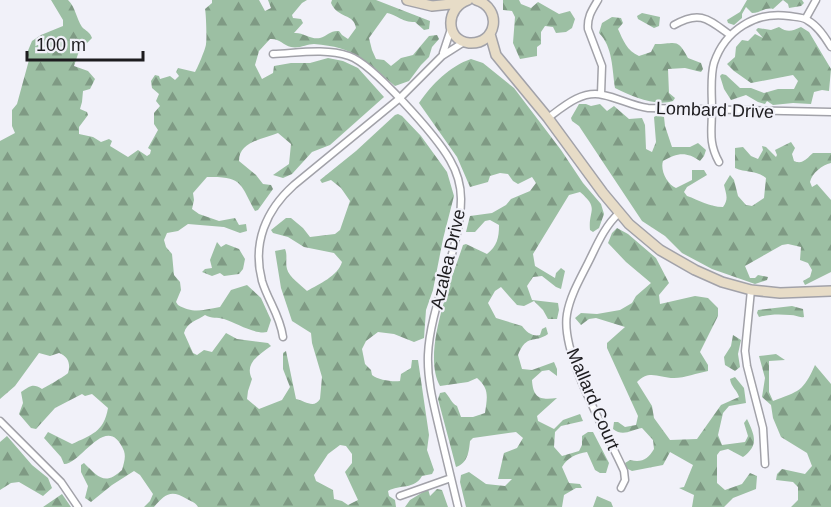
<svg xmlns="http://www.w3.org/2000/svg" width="831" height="507" viewBox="0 0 831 507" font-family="Arial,sans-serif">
<defs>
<pattern id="forest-firs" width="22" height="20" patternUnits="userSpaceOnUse" patternTransform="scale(1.5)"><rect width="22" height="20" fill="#9cbfa3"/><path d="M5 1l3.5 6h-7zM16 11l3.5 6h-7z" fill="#7f9a84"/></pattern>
</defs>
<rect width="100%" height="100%" fill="#f1f1f9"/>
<!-- forest -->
<path fill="url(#forest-firs)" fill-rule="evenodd" d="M51,0h17c8,8 8,18 14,27 4,4 8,5 10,11l-7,7h-4l-7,21 14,5 7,8 -5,10 -7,2 -1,11 -2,7 7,3 1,3 -9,12v7l14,3 8,5 8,-3 3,2 -2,5 18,11 10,-7 9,6 3,-2 1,-4 -3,-2 10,-18 -4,-6v-11l6,-7 -4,-5 3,-7 -7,-6 -1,-7 4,-6 4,1 1,3 10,-3 5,4 4,-4 -3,-4 2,-4 17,4c2,-3 11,-24 11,-28 1,-6 0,-31 -1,-35l7,-6v-3h47l6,11 6,-3 -3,-8h39l-5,3 -10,12 1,3 8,1 2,4 -9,10c9,-1 17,7 26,5 7,-2 11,-8 19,-7l3,4 6,4 8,-11c-2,-15 -18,-9 -25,-25l1,-3h44l54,21 -1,8 -5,1 -9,-8c-14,0 -15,-6 -28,-9l-18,25 3,12 4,9 8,1 7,6 10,-8 12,-3 16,-19 8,-1 2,4 -7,8 -3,10 -8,8 -12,16 -14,5c-29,-25 -40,-39 -81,-42 -7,0 -15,5 -23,3 -8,-2 -12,-9 -21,-8l-11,12 -4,14 7,14 11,-6 1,-7 17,-3h19l18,-5 15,3 15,7 26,29 -54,48 -18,7 -20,22 -9,4 -10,-3 16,-11 2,-20 -13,-11c-14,6 -39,8 -39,28l17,14 7,9 8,1 2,4 -15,21 -3,1c-15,-27 -12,-35 -48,-34l-14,16 1,7 -2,9 7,5 20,7 16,-3 4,7 7,-1 1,7 -7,2 -16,-6 -36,-3 -10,7 -11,2 -3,7 2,7 6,7 2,21 6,7 1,8 -5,12 2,3c15,9 25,5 42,2l11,-17 16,-5 14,13 10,22 -4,12c-11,3 -31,-9 -43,-13 -7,-2 -12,0 -19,-4 -7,5 -18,7 -21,18l9,20 4,2 7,-5 8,2 14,-19 11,6 31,4 3,3c-12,9 -27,17 -19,33l-4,12 -1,8 12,10 23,-9 8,-13 -7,-18v-16l3,-2 10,48c9,2 18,10 24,0l2,-22 -10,-34 -1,-10 -19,-12 -11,-33 -6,-37 10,-2c3,7 0,13 2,20 2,8 14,16 20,22 12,-7 31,-15 35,-29l-8,-9 -30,-6 -16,-10 -15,-4 -2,-3 15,-12h5l12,10 7,9 25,-3 5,-4 10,-29 -9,-13 -10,-8 -9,3 -2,-3 36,-29 39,-36 3,-1 4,2 19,20 26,36 7,24 -11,43 -10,51 -7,20 -2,28 -10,4 -20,-8 -16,-2 -12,9 -4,8 3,15 6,6 1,5c6,5 20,7 28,6l1,-7 10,-6 1,-8h6l11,75 -2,15 7,20 -2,4 -10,2c-8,14 -22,8 -34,15l1,5 6,4 1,7h-198c-3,-5 -6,-5 -11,-8 -16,-10 -22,-5 -33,8h-10l6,-6 3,-7 -13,-19 -6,-4 -22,14 -21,17 -6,-4 3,-12 -7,-14v-7l3,-2c14,14 21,23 38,7 2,-7 4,-13 2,-19 -17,-41 -43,14 -60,13l-3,-7 -17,-19 4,-6 24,12c19,-9 32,-12 36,-36l-16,-14 -7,2 -3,-2 -27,14 -19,21 -5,-1 -12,-14 4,-11 -2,-11c9,-6 12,-9 21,-3 4,-2 23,-13 26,-16 3,-9 0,-17 -9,-20l-9,3 -11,-3 -24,33 -15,13v-258l15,-8 -3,-7v-16l5,-6 12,-44 -2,-7 5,-12 9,-6 22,-9v-6zM340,445l6,1 6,8v9l-7,9 13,28 -10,5 -6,-4 -8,-2 -1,-9 -17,-9 -2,-6 14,-21z
M503,0h16l2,4 10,4 7,-6 21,12 11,-3 5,8 -3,9 -6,4 -10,1 -3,-6 -8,-1 -4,6v12l-4,3v9l-17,3 -7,-16 2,-26 -3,-6 -9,-1z
M747,0h55l2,3 -3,3 -12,2 -1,-4 -5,-4 -10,9c-8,-2 -13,4 -21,4l-6,-6 -4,7v4l-8,7 -6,-2 -1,-3 13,-8z
M642,13l18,4 -1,9 -5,2 -16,-9 -1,-3z
M612,17l9,1 2,5 -5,6c5,11 9,22 21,27l12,-4 4,-8c21,0 22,-7 33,14l13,5 2,6 -2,3 -16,-4 -17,1 1,24 6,5 -2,3c-17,6 -42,-5 -58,-13 -3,-19 -2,-41 -16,-55l3,-10z
M779,27c9,6 13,4 22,0l8,5 22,37 -2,22 -7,-1 -8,2 -3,12 -18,-1 -20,2 -6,-4 -2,3 -7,-2 -12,-7 -15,5 -7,-11 -4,-13 2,-2 4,1 14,13h11l13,5 14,-4h16l4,-8 -5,-6 -42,8 -17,-12 -7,-7 8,-7 1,-10 6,-7 6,1 7,-7 8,4 -7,-8 2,-2 13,2z
M471,59l12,4 31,25 47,62 22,33 18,21 3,10 -5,14 -6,4 -3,-2c-2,-20 10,-21 -10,-38l-11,3 -36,59 2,12 20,12 1,-5 5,-5 4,3 -4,18 -5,-2 -14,-11 -9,1 -6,9 5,14 26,3 1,7 -2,9h-9l-5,-9 -9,-9 -10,5 -7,-1 -16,-18 -6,4 -7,12 8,15 26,8c4,6 11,11 18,9l2,-6 4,-2 2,7c-14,10 -21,-1 -30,21l4,14 10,1 22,-8 3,7v7l-8,-6 -7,1 -10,9c1,19 9,20 25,18l-20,18 1,5 16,8 9,-9 17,-6 3,7 -22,5 -6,6 -1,15 8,9 17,-5 3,-6v-9l6,-4h5l16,31 -3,10h-6l-5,-3 -8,-18c-11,2 -19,5 -25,15l7,16 11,1 2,4h-6l-12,7 -2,12h-96l-6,-25 1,-7 8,-3 17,12 19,2 7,-7h-14l6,-26 13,-5 6,-10 -7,-6 -43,6 -3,3c-1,10 -2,22 -14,26l-18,-68 2,-6 5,-1c5,5 6,11 12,14l4,11h12l12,-4c2,-15 5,-24 -8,-35l-9,4 -28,4c-19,-33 12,-107 23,-141l3,-1 21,10c10,-8 12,-16 12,-29l-9,-5 -5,1 -10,11h-9l4,-16 22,-3 14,-8 5,-6 19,-8 6,-8 -4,-6 -14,7 -5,-3 -5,-7 -8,-1 -10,3 -2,6 -18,5 -13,-30 -38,-54c13,-19 31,-37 52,-44z
M579,104h7l5,2 9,-2 7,7 7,-5 15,13 13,-1 3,7 1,24 6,3 4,-10 -2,-25 4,-2 6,2 1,9 7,21h18l8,-4 8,7 -2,6 -4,5c-14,-10 -23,-8 -37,0 -3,9 4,23 13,27l16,-8v-10h12l3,5 -20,12 -3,5 3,4c12,4 22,11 36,11 6,-8 3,-13 1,-22l6,-10 4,5 4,16 8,9 6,1 12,-8 2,-20c-10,-8 -20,-5 -31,-10v-20l8,-1 8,9 7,3 5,-9 -1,-4 4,1 10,10 1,-2 -2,-5 16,-8 4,6 -3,6 2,7c9,4 13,-3 19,-8h18v10c-9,2 -19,10 -21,19l2,5 5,-3 14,16v72l-26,13 -2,-4 7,-4 2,-7 -4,-7 -8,-3 1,-13 -13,-3 -6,1 -37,21 5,12h5l3,-3 10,2 -1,3 -12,4 -43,-15 -30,-16 -17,-17 -23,-15 -63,-95 -7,-5 -1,-3z
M617,228l11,6 28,24 13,25 -10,12 1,9 35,-8 13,2 10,10v8l-18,36 8,13v6c-11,2 -23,7 -34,7 -15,0 -25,-9 -37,4l15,24 2,12 16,22 27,-1 24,-34 18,-8c-2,-7 -8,-10 -9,-18l5,-2 9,11 2,15 -17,3 -6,7 -5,22 4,10 23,-3 3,-6 -4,-13 3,-4c8,17 12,26 -4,38l-15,-8 -8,2 -3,4v28l8,7 17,-6 8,-11 7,3 -1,13 -23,9 -9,9h-32l2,-12 -15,-7 5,-1 9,-22 -23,-13 -7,13 -31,6 -6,-3 -1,-5 5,-3c12,3 18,-1 24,-11l-1,-9 -11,-12c-11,2 -19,9 -29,1l1,-7h4l7,5 11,-2 2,-9 -31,-68v-5l18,-16 -29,-9 -7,1 -8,6 -6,-7 6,-5 16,1 23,-4 12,-7 4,-7 15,-13 -25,-21 -18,-19 4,-10z
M217,242l4,5 5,-3 13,5 6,10 -2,10 -4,5 -15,2 -4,-3 -8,3 -10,-4 3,-3 7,-1 -2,-8z
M792,306l11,3 1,8c-5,1 -8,-2 -14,-2 -10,-1 -21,-1 -31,2l-2,-4 1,-3z
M733,335l8,5 -3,14 2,13 -5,4 -10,-6 -1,-8 7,-11z
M776,354l9,6 -16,1v31l4,9c26,-10 30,-9 42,-36l16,19v123h-40l7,-7v-13l-5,-5 -17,-2 1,-6 5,-5 23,5 7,-8 -5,-13 -26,-16 -8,-19 -2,-13 -9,-8 3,-19 -6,-22z
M7,436l25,29 16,13 4,10 -9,8 -24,-14 -8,1 -11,7v-48z
M428,489l2,7 7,-7 5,1 6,17h-43l5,-7z
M62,494l9,13h-28z
M597,496l14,6 2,5h-20z"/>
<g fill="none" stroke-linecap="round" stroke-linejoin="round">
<!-- minor casing -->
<g stroke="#a2a2a9" stroke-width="9">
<path id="minor" d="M598,0c-6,10 -11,17 -10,29l14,37 -1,28
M806,18l10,-18
M674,25c26,-15 34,-6 56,10
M443,53l8,-24
M273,54c25,-1 52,-6 76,2 24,8 88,81 101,104 7,12 11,26 11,39 0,51 -31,105 -33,156 -1,26 6,51 12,77 6,25 12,50 18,75
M548,118c16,-12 34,-28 55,-23 16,3 29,11 45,13l183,4
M719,162c-11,-20 -7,-32 -7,-53 0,-15 -2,-32 2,-46 11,-33 42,-52 75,-47 6,1 14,1 18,4 11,6 18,17 24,27
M619,213c-15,14 -22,32 -31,50 -8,16 -18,33 -21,51 -7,41 40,118 57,157l1,9 -4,8
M751,290l-6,61 2,15 16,62 2,36
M283,337c-3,-22 -15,-36 -21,-56 -10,-38 4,-71 32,-96l106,-87 42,-42 22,-14
M0,421l61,61 17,25
M400,496l51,-18"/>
</g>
<!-- secondary casing -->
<g stroke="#a2a2a9" stroke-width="12">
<path id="secondary" d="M407,0l25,6 28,-3
M468,0c-22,7 -24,40 1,43 28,2 34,-35 7,-43
M490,34l6,21 52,63 55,75 26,31 31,26 35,20 27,12 29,8 29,3 51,-2"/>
</g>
<!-- minor -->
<use href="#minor" stroke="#fff" stroke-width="6"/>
<!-- secondary -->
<use href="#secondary" stroke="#e7dcc7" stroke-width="9"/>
</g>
<g text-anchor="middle" stroke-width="4.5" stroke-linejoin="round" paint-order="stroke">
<!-- street labels -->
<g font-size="18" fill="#1d1c1f" stroke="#f1f1f9">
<text transform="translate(715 110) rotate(2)" y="6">Lombard Drive</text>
<text transform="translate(448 259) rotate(-77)" y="6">Azalea Drive</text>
<text transform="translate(593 399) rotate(67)" y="6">Mallard Court</text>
</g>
</g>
<!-- scale -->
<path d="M27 51v9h116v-9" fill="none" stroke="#1d1c1f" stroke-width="3"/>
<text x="36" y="51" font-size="18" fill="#1d1c1f" stroke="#f1f1f9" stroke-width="4.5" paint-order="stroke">100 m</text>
</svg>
